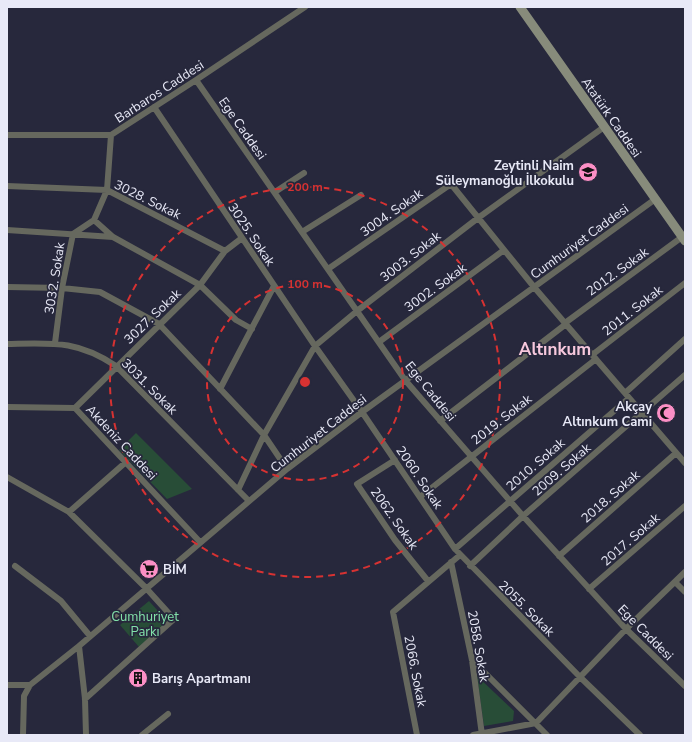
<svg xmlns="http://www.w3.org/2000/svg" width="692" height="742" viewBox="0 0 692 742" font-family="'Nunito Sans',sans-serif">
<rect width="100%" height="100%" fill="#27283c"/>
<!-- green -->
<path fill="#284d37" d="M136,433l56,56 -25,10 -48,-49z
M149,601l19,21 -29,25 -19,-22z
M477,676l37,35 -1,10 -29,5z"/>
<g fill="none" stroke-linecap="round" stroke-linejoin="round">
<!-- street -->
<path stroke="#66685e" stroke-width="6" d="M196,80l209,300 118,136 102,112 60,58
M154,107l161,239 47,66 93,137 125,128 60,58
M7,135h104l85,-55 109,-73
M7,186l100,4 118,61
M275,192l29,-19
M94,220l19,17 87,48 36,35 16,9
M7,230l106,7
M302,232l59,-37
M328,269l123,-85 83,103 151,176
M7,287l55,1 38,4 59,32 105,111 23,34
M565,323l117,-86
M379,342l125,-92
M55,343l7,-55 11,-54 21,-14 13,-30 4,-55
M7,344c46,-1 70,-4 109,22l133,135
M592,355l93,-72
M220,389l54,-103
M625,393l60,-54
M7,407l68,1 125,134
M75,408l125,-123 25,-34 17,-13
M440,421l126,-97
M395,460l-38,24 38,56 33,41
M7,477l62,35 77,76 28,31 -89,80
M238,490l26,-55 51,-89 42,-35 121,-93 126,-91
M420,497l176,-138
M69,512l57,-50
M455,549l174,-151
M559,556l117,-103
M451,562l21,98 10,75
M15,566l46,35 29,35
M470,566l53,-50 162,-141
M675,582l10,10
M589,589l96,-83
M472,660l75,75
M7,685h23
M23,735l1,-39 6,-11 49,-39
M86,735l-1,-36 -6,-53 208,-177 75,-57 292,-212
M142,735l26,-21
M417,735l-24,-123 67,-57
M473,735l63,-12 90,-94 59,-57"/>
<!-- secondary -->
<path stroke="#878b7b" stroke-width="9" d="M520,7l165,234"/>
</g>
<!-- distance rings -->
<g fill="none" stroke="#d73232" stroke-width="2" stroke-dasharray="7 5">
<circle cx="305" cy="382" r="98"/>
<circle cx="305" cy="382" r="195"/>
</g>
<!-- icons -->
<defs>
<g id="school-disc" transform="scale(1)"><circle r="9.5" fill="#fb8fc5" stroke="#27283c"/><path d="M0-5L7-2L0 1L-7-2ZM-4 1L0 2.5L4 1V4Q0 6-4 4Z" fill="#111"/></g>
<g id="mosque-disc" transform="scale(1)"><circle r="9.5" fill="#fb8fc5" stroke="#27283c"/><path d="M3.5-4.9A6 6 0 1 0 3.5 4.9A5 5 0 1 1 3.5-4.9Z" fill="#111"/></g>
<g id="supermarket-disc" transform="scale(1)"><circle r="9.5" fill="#fb8fc5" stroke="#27283c"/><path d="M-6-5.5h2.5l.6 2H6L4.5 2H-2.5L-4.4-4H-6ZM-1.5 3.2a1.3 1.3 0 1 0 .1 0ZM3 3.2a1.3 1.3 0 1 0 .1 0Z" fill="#111"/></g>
<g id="building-disc" transform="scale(1)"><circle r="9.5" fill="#fb8fc5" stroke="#27283c"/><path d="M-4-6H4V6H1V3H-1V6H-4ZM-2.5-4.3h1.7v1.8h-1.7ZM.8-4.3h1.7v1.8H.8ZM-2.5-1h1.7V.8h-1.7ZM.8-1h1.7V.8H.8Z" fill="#111"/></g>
</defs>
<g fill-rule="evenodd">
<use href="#school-disc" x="588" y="172"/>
<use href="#mosque-disc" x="666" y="413"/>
<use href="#supermarket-disc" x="149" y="569"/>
<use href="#building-disc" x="138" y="678"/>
</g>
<g text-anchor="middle" stroke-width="3.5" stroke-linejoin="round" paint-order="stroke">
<!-- street labels -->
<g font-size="13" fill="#e8e9f7" stroke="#27283c">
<text transform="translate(159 91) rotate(-33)" y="5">Barbaros Caddesi</text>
<text transform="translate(612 117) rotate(55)" y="5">Atatürk Caddesi</text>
<text transform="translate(243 128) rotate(55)" y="5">Ege Caddesi</text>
<text transform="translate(148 199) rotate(26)" y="5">3028. Sokak</text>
<text transform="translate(391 212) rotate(-35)" y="5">3004. Sokak</text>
<text transform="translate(252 234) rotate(56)" y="5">3025. Sokak</text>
<text transform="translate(579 241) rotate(-36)" y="5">Cumhuriyet Caddesi</text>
<text transform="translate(410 256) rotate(-38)" y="5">3003. Sokak</text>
<text transform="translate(617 271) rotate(-36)" y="5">2012. Sokak</text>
<text transform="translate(54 278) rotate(-81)" y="5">3032. Sokak</text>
<text transform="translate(435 287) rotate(-36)" y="5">3002. Sokak</text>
<text transform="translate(632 310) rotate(-38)" y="5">2011. Sokak</text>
<text transform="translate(152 316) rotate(-44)" y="5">3027. Sokak</text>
<text transform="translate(150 386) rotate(45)" y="5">3031. Sokak</text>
<text transform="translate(431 391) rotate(51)" y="5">Ege Caddesi</text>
<text transform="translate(501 419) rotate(-38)" y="5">2019. Sokak</text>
<text transform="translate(318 433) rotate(-38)" y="5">Cumhuriyet Caddesi</text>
<text transform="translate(122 442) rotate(47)" y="5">Akdeniz Caddesi</text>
<text transform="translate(535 464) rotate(-41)" y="5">2010. Sokak</text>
<text transform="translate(561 469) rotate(-41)" y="5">2009. Sokak</text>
<text transform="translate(420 477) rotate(56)" y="5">2060. Sokak</text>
<text transform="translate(610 496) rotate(-41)" y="5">2018. Sokak</text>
<text transform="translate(395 518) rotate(55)" y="5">2062. Sokak</text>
<text transform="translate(630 539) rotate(-41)" y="5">2017. Sokak</text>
<text transform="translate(527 608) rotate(45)" y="5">2055. Sokak</text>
<text transform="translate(646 632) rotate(45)" y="5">Ege Caddesi</text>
<text transform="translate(479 646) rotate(80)" y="5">2058. Sokak</text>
<text transform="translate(416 671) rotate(79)" y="5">2066. Sokak</text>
</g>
<!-- poi labels -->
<g font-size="13" font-weight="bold" fill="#e8e9f7" stroke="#27283c" text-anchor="end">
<text x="574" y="170">Zeytinli Naim<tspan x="574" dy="15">Süleymanoğlu İlkokulu</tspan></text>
<text x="652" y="411">Akçay<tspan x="652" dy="15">Altınkum Cami</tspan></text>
<text x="163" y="574" text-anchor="start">BİM</text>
<text x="152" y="683" text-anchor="start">Barış Apartmanı</text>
</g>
<!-- park labels -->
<g font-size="13" fill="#82e1a9" stroke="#27283c">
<text x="145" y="621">Cumhuriyet<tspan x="145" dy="15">Parkı</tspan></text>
</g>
<!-- district labels -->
<g font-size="17" font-weight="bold" fill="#f7c8dd" stroke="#27283c">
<text x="555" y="355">Altınkum</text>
</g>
</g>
<circle cx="305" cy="382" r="6" fill="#d73232" stroke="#27283c" stroke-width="2"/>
<g font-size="12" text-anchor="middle" font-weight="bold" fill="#d73232" stroke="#27283c" stroke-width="3.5" stroke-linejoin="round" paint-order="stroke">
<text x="305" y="191">200 m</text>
<text x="305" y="288">100 m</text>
</g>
<!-- border -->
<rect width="692" height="742" fill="none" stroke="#e8e9f7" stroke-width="16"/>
</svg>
